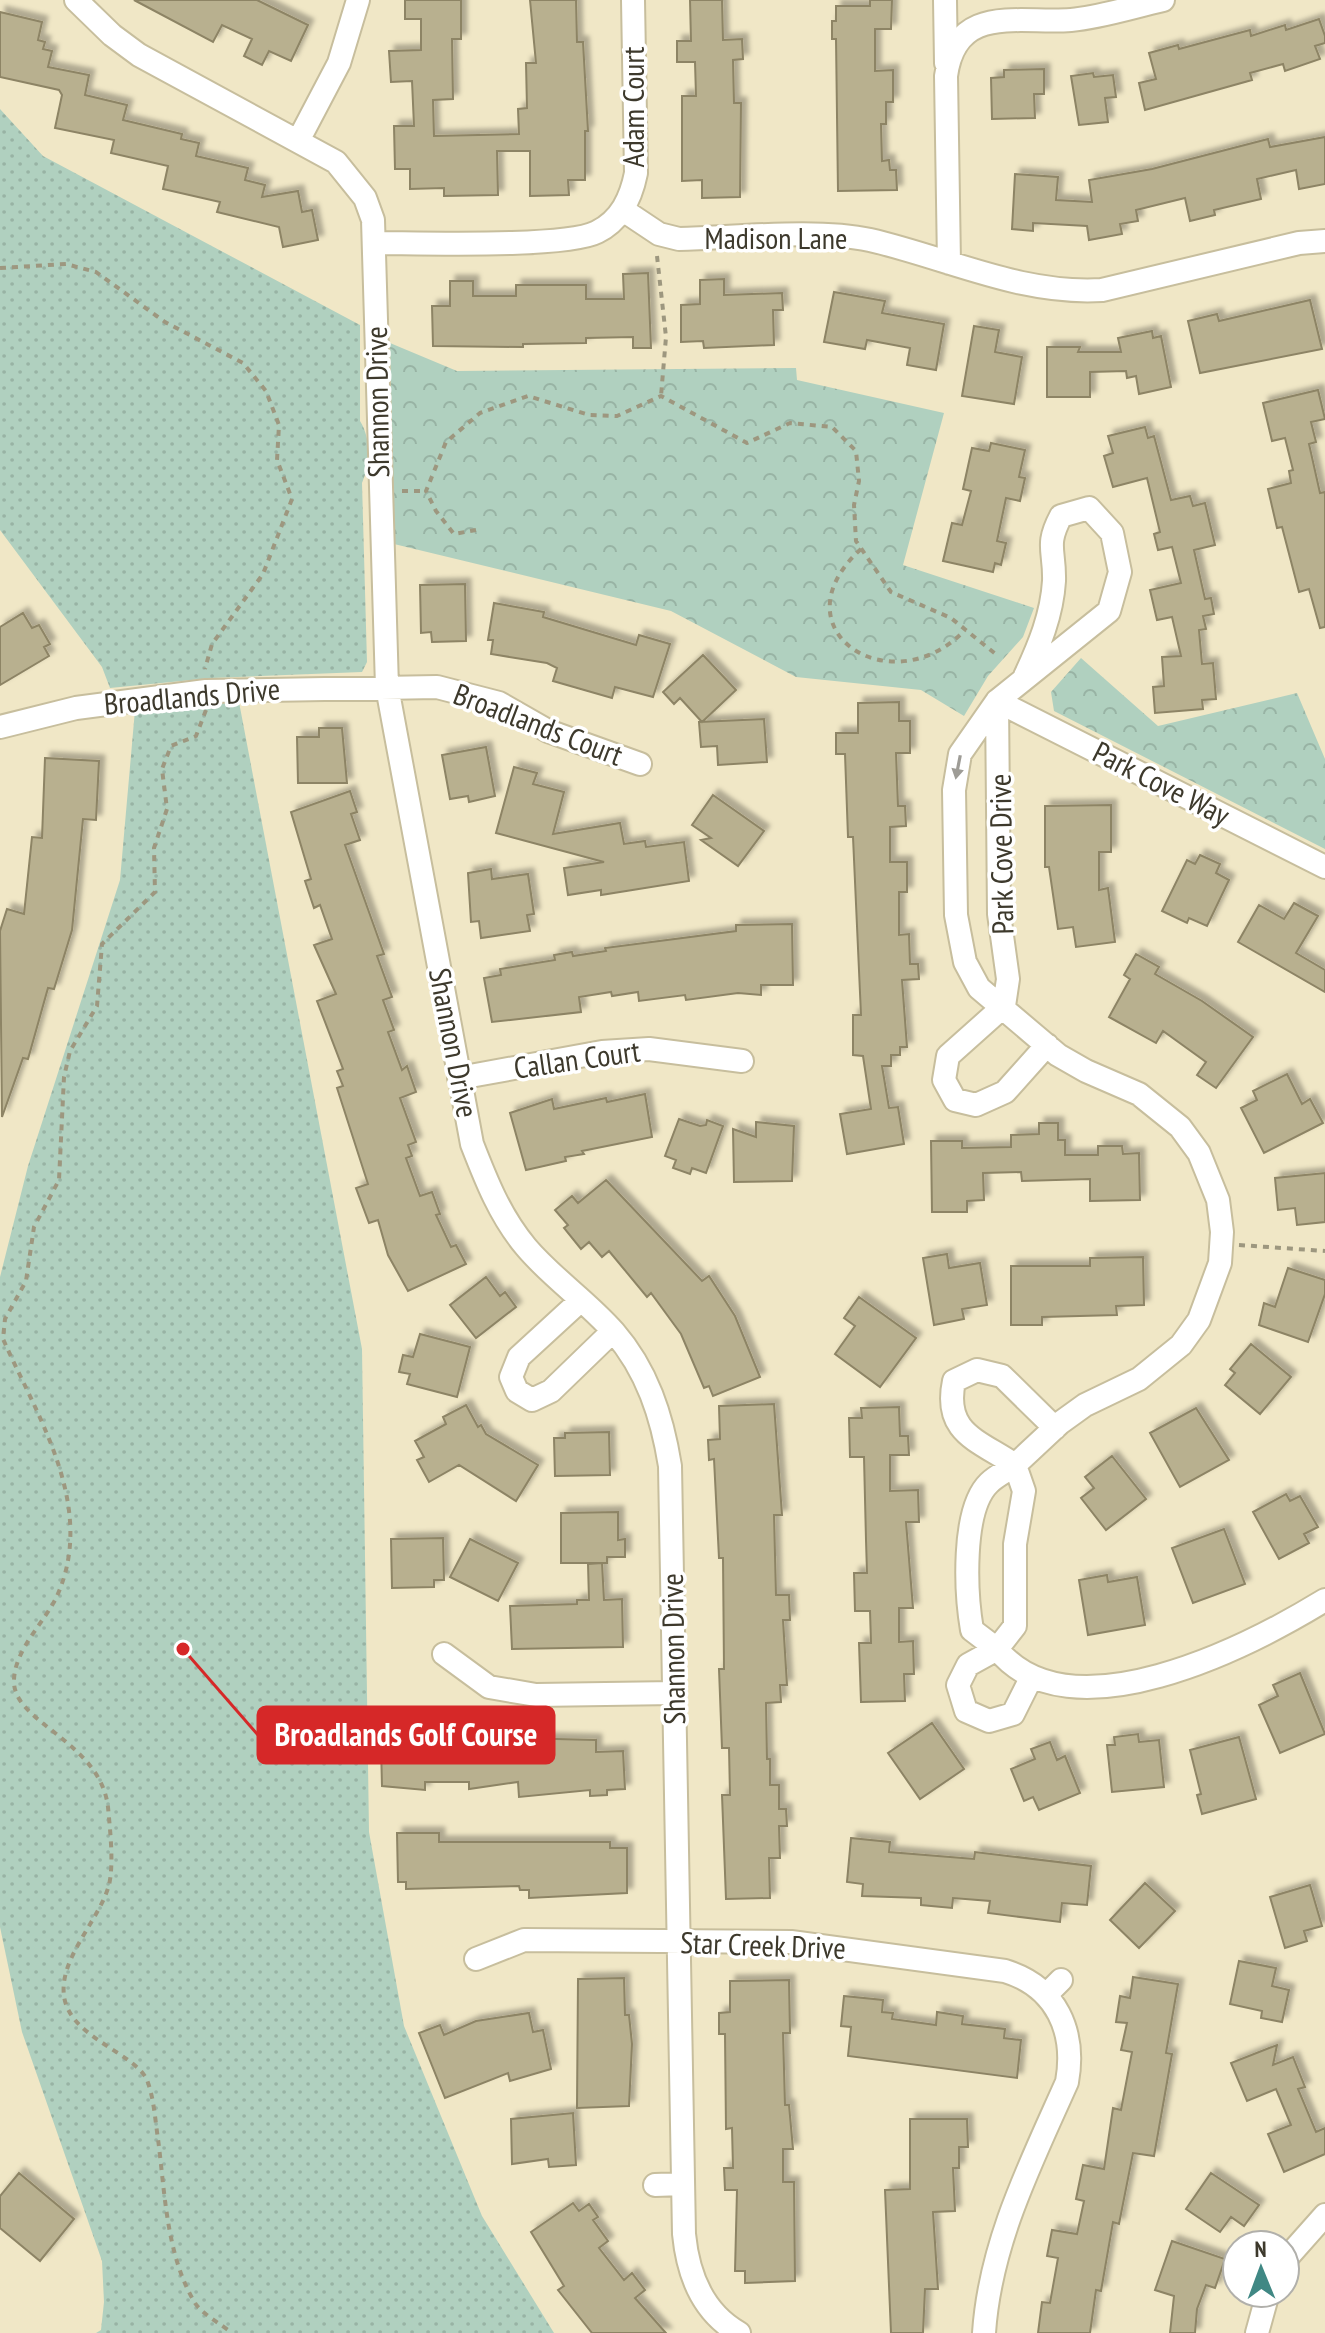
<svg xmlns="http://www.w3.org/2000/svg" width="1325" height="2333" viewBox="0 0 1325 2333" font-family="'PT Sans Narrow',sans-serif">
<defs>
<pattern id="grass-dots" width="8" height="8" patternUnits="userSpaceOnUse" patternTransform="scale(2)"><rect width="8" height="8" fill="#b0d0bf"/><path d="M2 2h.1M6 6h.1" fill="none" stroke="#98b3a4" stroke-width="1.8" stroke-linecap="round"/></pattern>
<pattern id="forest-crowns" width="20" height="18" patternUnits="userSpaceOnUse" patternTransform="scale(2)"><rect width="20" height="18" fill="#b0d0bf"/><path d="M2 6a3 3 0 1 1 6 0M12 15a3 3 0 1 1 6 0" fill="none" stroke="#98b3a4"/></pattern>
<filter id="shadow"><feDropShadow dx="5.5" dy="-5.5" stdDeviation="2" flood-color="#0004"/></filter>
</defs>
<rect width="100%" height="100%" fill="#f0e7c6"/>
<!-- grass -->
<path fill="url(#grass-dots)" d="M0,109l43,47 317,169v96c11,18 11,42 2,62l5,179 -5,10 -150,6 -102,10 -8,-21 -102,-137z
M239,702l123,647 7,483 35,194 78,190 72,117h-458l5,-3 3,-28 -2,-41 -80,-229 -22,-105v-650l28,-111 92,-286 15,-170z"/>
<!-- forest -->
<path fill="url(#forest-crowns)" d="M390,343l67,28 339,-3 1,12 147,33 -41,152 131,43 -11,29 -35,39 -24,40 -43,-26 -125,-13 -125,-66 -277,-67z
M1081,658l77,68 139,-33 28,66v90l-271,-138 -3,-19z"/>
<!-- building -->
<path fill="#b8b08f" stroke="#8d8465" stroke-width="2" filter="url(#shadow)" d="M134,0h123l51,25 -17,36 -22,-10 -7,14 -18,-9 8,-17 -30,-14 -9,17z
M405,0h56v39h-9l1,60 -20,1 1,36 85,-2 -1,-25 9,-1 -1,-45h10l-6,-63h46l1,42h6l5,89h-3v49h-17l1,15 -39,1v-45h-33l1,44 -54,1v-8l-34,1v-20h-15l-1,-43h20l-2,-45 -21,1 -2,-31 32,-1v-31h-16z
M690,0h32l1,40 19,-1 1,20 -10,1 1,43h7l-1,94 -38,1v-18l-20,1v-85h14l-1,-34h-18v-21h14z
M870,0h22l-1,29h-16v42l18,-1v32h-7v22h-5l1,37 7,-1 1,10h6l1,20 -59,1 -2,-152h-4v-18h4v-15h34z
M0,12l42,10 -4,18 7,2 -2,7 9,2 -4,16 41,8 -4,20 42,10 -4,15 59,14 -1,5 18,4 -3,13 52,12 -3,12 20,5 -3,12 36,-6 4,21 10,-2 6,30 -35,7 -4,-20 -62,-15 3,-10 -57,-13 5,-23 -57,-13 3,-13 -59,-12 7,-33 -3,-5 -59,-13z
M1319,19l6,17v7l-10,3 5,13 -35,12 -2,-7 -33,9 2,7 -107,30 -6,-27 17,-4 -7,-26 29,-8 1,4 71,-19 1,6 34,-11 1,5z
M1044,69v25h-10l1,24 -43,1 -1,-41 13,-1v-7z
M1093,73l1,4 19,-2 3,22 -11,1 3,24 -29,3 -8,-49z
M1325,137v47l-26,5 -3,-19 -39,9 4,20 -47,11 1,5 -25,6 -5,-23 -49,12 2,11 -18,3 2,10 -33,6 -2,-14 -54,-3v8l-21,-2 3,-55 43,3 -2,23 36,2 -3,-22 63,-11 116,-30 2,8z
M648,273l3,75h-18v-11l-47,1v5l-63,1v3l-90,-1 -1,-40h18v-25h23v15h43v-11h70v14h38l-1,-25z
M724,279v16l58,-2 1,17h-10l1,35 -70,3 -1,-7 -22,1v-37l19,-1v-24z
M834,292l51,9 -3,12 62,11 -8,46 -29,-5 3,-17 -43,-8 -2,9 -41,-7z
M1310,300l12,49 -122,24 -12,-52 29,-7 2,7z
M974,326l25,4 -4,22 27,5 -8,47 -52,-8z
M1152,331l1,7 8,-2 10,51 -32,7 -3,-18 -9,2 -1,-7 -36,1v25h-43v-50h33l-2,5h43l-3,-14z
M1318,390l7,29 -14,3 5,20 -7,2 11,49 5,-1v135l-5,1 -11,-39 -10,3 -17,-65 -5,1 -9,-39 23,-6 -2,-12 4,-1 -8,-32 -13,3 -9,-38z
M1145,427l3,11 6,-2 17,64 19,-4 3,10 12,-3 10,42 -21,5 11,49 6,-1 3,16 -11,2 3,13 -7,1 3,34 11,-1 3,36 -14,1 1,9 -48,4 -2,-26 11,-1 -2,-29 19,-1 -9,-39 -15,3 -7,-30 31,-7 -9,-36 -14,3 -4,-16 6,-2 -13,-54 -34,9 -9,-31 9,-3 -5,-17z
M991,443l34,7 -6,27 6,1 -5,23 -14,-3 -9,43 9,2 -5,22 -6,-2 -2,9 -50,-11 9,-38 10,2 9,-34 -8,-2 9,-41 17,3z
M465,584l1,57 -34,1 -1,-10 -10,1 -1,-48z
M494,603l50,9 -1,5 93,28 3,-10 31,9 -17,53 -38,-10 -3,11 -59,-17 4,-13 -10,-5 -56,-9 2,-14h-5z
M23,613l9,15 7,-3 11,19 -6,3 5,9 -49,29v-58z
M703,655l33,35 -34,32 -22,-24 -6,6 -11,-12z
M899,702v19h11v32h-14l2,53h7l1,20 -16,1v35h17v30h-8v43l10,-1 1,30h8l1,15 -17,1 5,67h-7v8h-9v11h-9l7,42 9,-1 6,37 -57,10 -7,-40 31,-5 -8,-53 -10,-1v-40h8l-8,-178h-5l-3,-83h-9v-21h22v-30z
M764,719l3,43 -49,3 -1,-19 -16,1 -2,-25z
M319,728h23l5,55h-49l-1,-46h22z
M486,747l9,49 -26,6 -1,-6 -18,3 -8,-44z
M45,758l54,3 -3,59 -13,-1 -11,111 -18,59 -6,-1 -20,71 -5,-1 -21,59 -2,-186 7,-22 17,5 8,-77 10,1z
M514,767l23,6 -4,11 31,8 -11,42 67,-11 4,21 21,-3 1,6 38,-5 5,39 -88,14v-5l-33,5 -4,-27 40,-6 -108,-29z
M350,791l7,21 -6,2 9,26 -15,5 39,109 -7,2 15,41 -9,3 11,30 -6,2 14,38 5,-4 9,26 -16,6 16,44 -8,3 4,11 -6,2 14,38 12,-4 8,22 -4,1 15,32 5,-2 10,19 -58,27 -20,-36 -10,-35 -9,3 -13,-35 12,-4 -31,-96 6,-2 -6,-15 6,-2 -26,-68 19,-7 -22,-49 18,-6 -12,-34 -6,3 -9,-27 6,-2 -20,-67z
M713,795l51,36 -26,35 -37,-26 10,-2 -19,-13z
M1111,805v47h-12v38l9,-2 7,54 -39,5 -3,-20 -15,2 -9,-62h-4v-61z
M1200,855l20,9 -4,9 13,7 -22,46 -18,-8 -2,5 -25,-12 25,-51 8,4z
M491,869l1,10 36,-5 6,40 -7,1 3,16 -49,7 -2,-17 -8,1 -3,-49z
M1294,903l24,13 -22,37 29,17v22l-87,-50 21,-37 25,14z
M792,924l1,61h-32v10l-23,-2 -52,7 -1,-5 -46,6 -1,-9 -26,4 -1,-4 -32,5 2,15 -89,10 -8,-44 17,-3 -1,-6 55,-9 -1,-5 18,-3 1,4 33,-5 -1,-3 131,-17v-6z
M1136,954l23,13 -4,7 47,27 51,36 -37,51 -19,-13 9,-13 -43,-31 -7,12 -47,-26 21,-38 -6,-4z
M1287,1074l15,30 8,-5 13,24 -59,30 -23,-45 16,-8 -4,-9z
M645,1094l7,43 -70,14 2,3 -19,3 1,4 -40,9 -16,-57 42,-14 2,10 52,-11 1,4z
M679,1119l21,7 6,-1 1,-5 16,6 -17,47 -14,-5 -2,6 -17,-6 3,-8 -11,-4z
M756,1122l38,4 -2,55 -58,1 -1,-53 23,8z
M1039,1123h19v17h7v15h33v-9h24l1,8 16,-1 1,47 -50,1v-22l-68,2 -1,-9 -38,1 1,27 -17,1v11h-35l-1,-71h31v7l49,-1v-12l28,-1z
M1325,1173v49l-28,3 -2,-17 -17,2 -3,-32z
M606,1180l96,101 7,-5 26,40 25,61 -47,19 -4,-10 -5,2 -23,-54 -30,-41 -4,4 -38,-46 -7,6 -13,-15 -8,7 -17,-21 4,-3 -13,-15 17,-14 6,7z
M947,1254l2,14 31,-5 7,42 -25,4 2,10 -30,6 -11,-67z
M1143,1257l1,48 -28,1 1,9 -75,2v8h-31v-59h79v-8z
M1288,1268l37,12v14l-17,48 -49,-17 5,-22 11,4z
M486,1277l14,19 5,-4 11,15 -40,31 -26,-33z
M859,1297l57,41 -36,49 -45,-33 20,-28 -11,-8z
M420,1334l50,13 -13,50 -50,-13 3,-10 -11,-2 4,-17 10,2z
M1251,1344l40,33 -31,37 -35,-29 10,-12 -5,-4z
M774,1404l8,111h-8l2,80h13l1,25h-7l4,65h-7l1,17 -15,1 1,56h3v26h9v24h7l1,17h-8l1,32h-11l1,40 -44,1 -4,-104h8l-1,-47h-7l-3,-79h5l-1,-111h-4l-5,-99 -5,1 -1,-20 12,-1 -1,-33z
M466,1405l12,22 3,-2 5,9 52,31 -22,36 -57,-36 -30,17 -12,-22 7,-3 -9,-16 31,-17 -3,-7z
M899,1407l1,29h8l1,19h-19v36l28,-1 1,32h-13l7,86h-14v34l14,-1 1,33h-10l1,27 -44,1 -2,-59h12l-1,-32h-15l-1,-38h13l-1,-33 -2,-83h-14l-1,-39h13l-1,-10z
M1196,1408l33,52 -49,27 -30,-54z
M609,1432l1,43 -55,1 -1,-38h11v-5z
M1112,1456l34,43 -40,31 -25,-32 13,-10 -9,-11z
M1286,1494l4,7 10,-5 18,31 -14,7 5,9 -30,16 -26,-47z
M618,1512v28l7,-1v18h-18v6h-46v-50z
M1224,1529l21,55 -52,19 -21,-55z
M443,1538l1,42h-10v7l-42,1 -1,-49z
M470,1539l48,24 -20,38 -48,-24z
M602,1563l2,37 18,-1 1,48 -111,2 -2,-43 67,-2v-4h12l-1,-36z
M1107,1575l1,7 29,-5 8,48 -57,10 -9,-55z
M1300,1673l25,61 -45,19 -21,-48 19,-9 -5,-11z
M932,1723l32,46 -44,30 -32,-46z
M442,1727v4l35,-1v7l119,3v12l27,-1 2,38 -18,1v5l-17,1v-6l-71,7 -1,-15 -49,7v-7h-44v8l-43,-4 -1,-40h11v-18z
M1138,1734l1,8 20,-2 5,47 -52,5 -5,-47h8l-1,-8z
M1239,1737l17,62 -54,15 -5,-19 4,-1 -11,-44z
M1050,1742l7,18 8,-4 15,37 -41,17 -6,-13 -9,4 -13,-32 24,-10 -4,-10z
M397,1833h42v9h171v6h17v45l-98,5v-8h-9l-1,-4 -113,3v-7h-8z
M851,1838l39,4 -1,10 85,7 1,-7 116,14 -4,39 -25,-2 -2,19 -72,-9 2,-12 -37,-3 -1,10 -31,-3v-7l-59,-2 1,-12 -16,-2z
M1145,1883l30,28 -36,37 -29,-28z
M1310,1885l12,41 -18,5 3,10 -22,7 -15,-51z
M1239,1961l37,7 -4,18 17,4 -7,32 -21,-4 1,-7 -32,-7z
M1133,1977l45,7 -12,69 6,1 -18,102 -21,-3 -14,71 -6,-2 -12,69 -5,-1 -6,43h-52l4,-31 8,1 8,-45 -11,-2 5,-26 25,4 7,-33 -8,-2 7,-34 21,4 9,-61 8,2 11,-58 -11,-2 6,-27 -11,-1 4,-26 10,2z
M624,1978l1,37h4l3,29 -3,62 -52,2 1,-129z
M789,1980l1,53h-7l2,72h4l4,44h-10v33h11l1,99 -50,2v-12h-10l2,-81h-12l-1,-22h9l-1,-40 -6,1 -1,-95h-6v-21l11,-1v-31z
M844,1996l39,4 -1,12 11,1 -1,6 44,6 1,-13 26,4 -1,8 43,5 -1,9 17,2 -4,38 -169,-22 3,-29 -10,-1z
M529,2013l4,19 10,-2 8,39 -41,12 -2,-8 -63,25 -26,-65 21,-8 4,10 32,-14z
M1277,2045l-4,20 20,-8 12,30 -7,2 18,43 9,-4v26l-41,18 -16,-38 23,-9 -15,-36 -29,12 -16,-38z
M573,2113l3,52 -27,2 -1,-8 -36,5 -1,-45z
M910,2119h57l1,28h-9v21h-6l2,43 -22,1 5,77h-13l-2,44h-32l-6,-143 25,-1z
M19,2173l55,46 -34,42 -40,-33v-32z
M1211,2173l48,32 -15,21 -13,-9 -11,15 -34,-23z
M573,2203l6,8 10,-7 9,13 -5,3 15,21 -9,7 25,32 8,-7 13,17 -10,8 31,35h-74l-34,-43 6,-4 -33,-54z
M1172,2241l53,18 -10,29 -9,-3 -9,24 -2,24h-25l4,-37 -19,-6z"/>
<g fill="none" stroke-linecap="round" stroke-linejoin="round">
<!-- street casing -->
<g stroke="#c7be9d" stroke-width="26">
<path id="street" d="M76,0l36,35 27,20 197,107 29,36 8,22 14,467 85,457c14,36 28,72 54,103 26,31 61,54 88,85 33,38 48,84 56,134l14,768c4,41 18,78 55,99
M945,0l1,63
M298,141l41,-78 19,-63
M623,210l36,24 20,5c56,-1 138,-11 191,1 78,18 151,55 232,50l197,-47 26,-2
M375,243c43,0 191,5 222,-11 24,-12 34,-34 39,-59l-3,-173
M949,263l-3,-187c10,-73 72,-52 125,-56 31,-3 61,-13 92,-20
M1025,676c14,-30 27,-61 29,-95 1,-31 -9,-35 7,-65l28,-8 23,25 8,39 -11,39 -112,90 -37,53 -6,36 2,125 9,47 14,26 79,67 28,16 53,23 41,33 19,26 19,47 4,32 -2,31 -21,57 -18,25 -42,34 -54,26 -25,18 -45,42c-37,-25 -72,-32 -61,-84l23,-11 25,6 53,52
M997,701l2,213 9,65 -4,27 -56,50 -4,24 11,20 21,5 29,-13 42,-47
M997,701l328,166
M0,727l76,-19 130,-17 231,-4 62,16 49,28 92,33
M459,1078l143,-26 47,-3 93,12
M580,1301l-61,56 -8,20 6,14 15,9 19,-9 62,-60
M1015,1465l9,26 -9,53v82l-18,23 -25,-19c-6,-35 -11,-120 17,-147 7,-7 18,-12 26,-18z
M444,1654l45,33 47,8 139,-2
M1031,1678l-18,36 -24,7 -23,-10 -8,-26 10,-20 29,-16c72,90 251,-2 328,-49
M476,1959l48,-19 267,2 214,29c52,16 71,61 62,111 -36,81 -77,161 -83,251
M1046,1995l15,-15
M655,2185l28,-1
M1285,2260l40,-45
M1257,2333l11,-40"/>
</g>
<!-- path -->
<path stroke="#9d977f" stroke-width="4" stroke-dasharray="6 6" stroke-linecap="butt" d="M657,256l9,81 -5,59
M0,268l66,-4 30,8 69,50 78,41 23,28 13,34 -2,35 15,39 -29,75 -51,70 -7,25
M402,491h24
M476,530l-22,4 -18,-23 -10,-20 20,-49 34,-29 48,-17 61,19 28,1 44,-20 86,47 43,-20 42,4 24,24 3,30 -5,24 2,36 35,51 60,26 47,38
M861,549c-88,80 30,158 104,81
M206,710l-10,26 -25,10 -9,23 5,40 -13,39 1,44 -53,52 -5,62 -27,45 -6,26 -5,103 -25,47 -8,54 -21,38 -2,20c35,79 94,168 54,257 -12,26 -43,54 -43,85 -1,42 86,60 94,126 2,22 6,57 1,78 -10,36 -50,73 -45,111 5,41 71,57 83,84 7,18 8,39 11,59 7,53 8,116 37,164 7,11 26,21 37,30
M1239,1245l86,6"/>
<!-- street -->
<use href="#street" stroke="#fff" stroke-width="22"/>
</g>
<!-- one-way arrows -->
<defs><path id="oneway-solid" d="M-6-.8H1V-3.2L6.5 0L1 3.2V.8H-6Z" transform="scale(2)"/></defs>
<use fill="#9e9c96" href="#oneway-solid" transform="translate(958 767) rotate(101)"/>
<g text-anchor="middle" stroke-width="7" stroke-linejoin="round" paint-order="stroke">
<!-- street labels -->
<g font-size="30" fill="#3d392c" stroke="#fff">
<text transform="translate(634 107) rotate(-90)" y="10">Adam Court</text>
<text x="776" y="249">Madison Lane</text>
<text transform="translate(378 402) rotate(-91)" y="10">Shannon Drive</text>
<text transform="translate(192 697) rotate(-5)" y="10">Broadlands Drive</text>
<text transform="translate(538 725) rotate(21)" y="10">Broadlands Court</text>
<text transform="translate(1161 784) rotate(27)" y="10">Park Cove Way</text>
<text transform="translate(1002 854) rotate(-91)" y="10">Park Cove Drive</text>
<text transform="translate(453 1043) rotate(79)" y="10">Shannon Drive</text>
<text transform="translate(577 1060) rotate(-8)" y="10">Callan Court</text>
<text transform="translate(674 1649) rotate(-91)" y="10">Shannon Drive</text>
<text transform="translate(763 1946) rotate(2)" y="10">Star Creek Drive</text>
</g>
</g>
<!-- callouts -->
<path fill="none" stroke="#d62828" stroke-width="3" d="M183 1649L258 1735"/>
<circle fill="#d62828" stroke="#fff" stroke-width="3" cx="183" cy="1649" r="8"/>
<rect fill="#d62828" stroke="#d62828" stroke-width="3" x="258" y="1707" width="296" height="56" rx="8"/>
<g font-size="32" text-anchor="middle" font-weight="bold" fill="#fff">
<text x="406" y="1746">Broadlands Golf Course</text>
</g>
<!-- north arrow -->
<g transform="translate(1261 2269) rotate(359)"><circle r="38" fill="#ffffff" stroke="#b1b0ab" stroke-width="2"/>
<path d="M0-6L14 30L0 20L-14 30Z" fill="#408884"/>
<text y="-12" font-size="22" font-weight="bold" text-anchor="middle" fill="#3d392c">N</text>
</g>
</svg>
